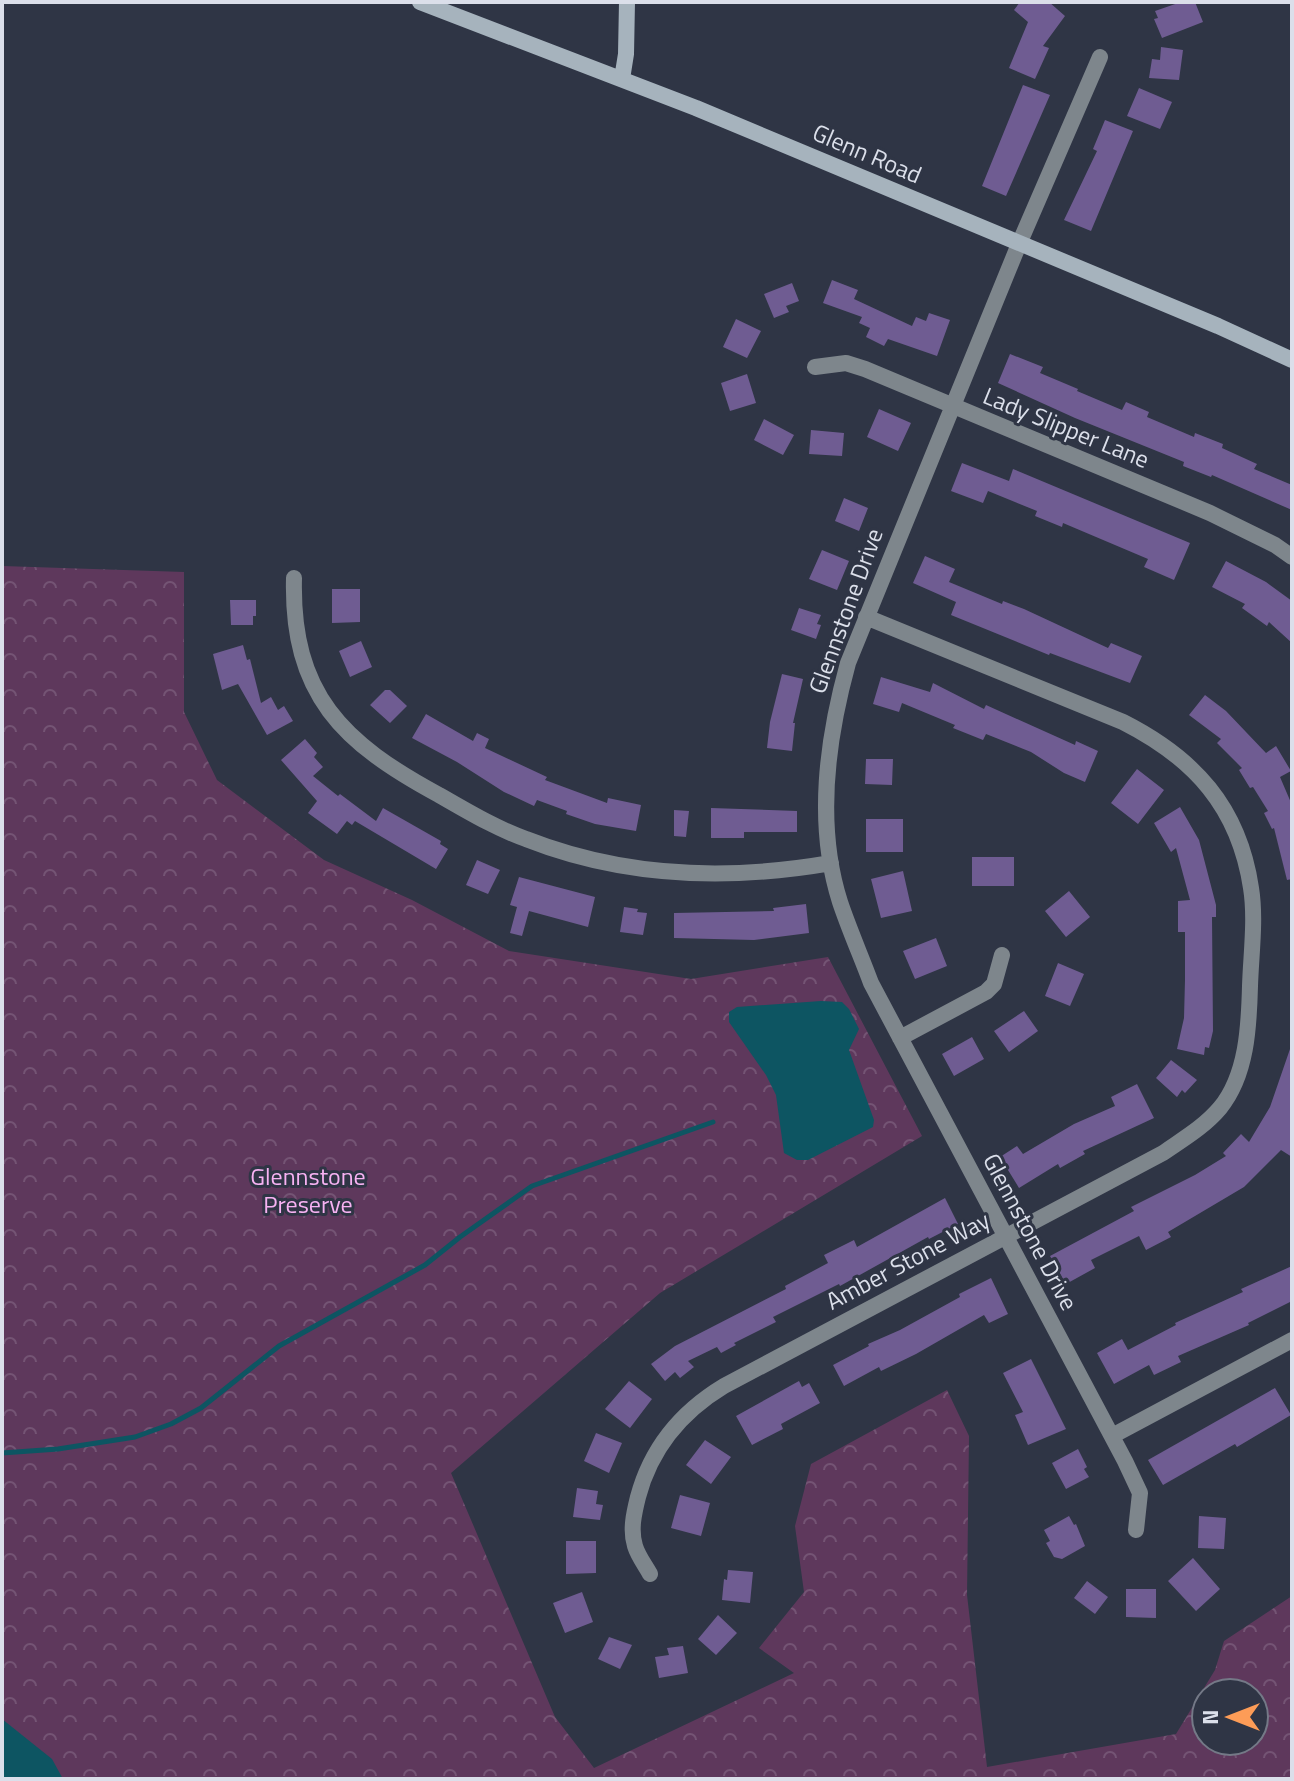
<svg xmlns="http://www.w3.org/2000/svg" width="1294" height="1781" viewBox="0 0 1294 1781" font-family="'Titillium Web',sans-serif">
<defs>
<pattern id="park-crowns" width="20" height="18" patternUnits="userSpaceOnUse" patternTransform="scale(2)"><rect width="20" height="18" fill="#5e385c"/><path d="M2 6a3 3 0 1 1 6 0M12 15a3 3 0 1 1 6 0" fill="none" stroke="#745474"/></pattern>
</defs>
<rect width="100%" height="100%" fill="#2f3545"/>
<!-- park -->
<path fill="url(#park-crowns)" fill-rule="evenodd" d="M2,566l182,6v140l33,68 107,80 88,40 97,51 182,28 137,-22 94,179 -262,157 -209,180 104,244 39,51 200,-95 -35,-25 45,-56 -9,-66 16,-62 136,-74 22,46 -2,159 20,172 189,-33 39,-64 9,-29 68,-45v183h-1290zM1206,1693h48v48h-48z"/>
<!-- water -->
<path fill="#0d5562" d="M821,1001l21,1 7,7 10,20 -10,21 25,70 -1,7 -65,33h-11l-13,-7 -8,-58 -10,-20 -37,-53v-10l8,-5z
M2,1719l50,40 11,20h-61z"/>
<g fill="none" stroke-linecap="round" stroke-linejoin="round">
<!-- stream -->
<path stroke="#0d5562" stroke-width="5" d="M2,1453l56,-4 77,-12 36,-13 30,-16 78,-62 146,-81 35,-28 72,-51 181,-64"/>
</g>
<!-- building -->
<path fill="#6f5c92" d="M1020,2h29l16,14 -22,30 6,2 -14,31 -26,-11 19,-46 -14,-12z
M1181,2h14l8,20 -41,16 -8,-19 4,-1 -3,-7z
M1161,47l22,3 -4,30 -30,-2 3,-19 8,1z
M1023,85l27,10 -44,101 -24,-10z
M1139,88l33,14 -12,27 -33,-13z
M1105,120l28,11 -42,100 -27,-11 33,-69 -4,-2z
M832,280l26,10 -4,9 58,27 4,-9 10,4 3,-8 21,7 -13,36 -49,-17 -4,7 -18,-9 4,-9 -11,-5 3,-6 -39,-14z
M792,283l7,18 -13,5 3,6 -15,6 -10,-24z
M736,319l25,12 -14,27 -24,-11z
M1010,354l33,13 -3,6 38,16 -1,2 45,19 4,-8 23,10 -2,5 47,20 1,-4 28,11 -1,4 35,16 -3,5 38,16v25l-80,-35 -1,2 -28,-11 1,-4 -109,-44 -77,-35z
M747,374l9,29 -26,8 -9,-28z
M879,409l32,14 -13,28 -31,-14z
M764,419l30,16 -11,20 -29,-15z
M811,430l33,3 -2,23 -33,-2z
M962,463l47,18 4,-12 177,74 -16,37 -30,-13 4,-8 -85,-36 -1,4 -27,-11 2,-5 -49,-20 -5,12 -32,-12z
M844,498l24,10 -9,23 -24,-10z
M822,550l27,11 -12,29 -28,-11z
M925,556l30,13 -6,13 53,22 1,-3 21,8 84,39 3,-5 31,13 -12,27 -80,-30 -1,2 -98,-40 5,-13 -43,-19z
M1226,561l40,21 26,19v42l-23,-21 -2,4 -25,-18 3,-4 -33,-17z
M332,589h28v33l-28,1z
M230,600h26v16h-3v9h-22z
M799,608l22,7 -4,9 4,1 -5,14 -25,-9z
M361,641l11,26 -22,10 -11,-26z
M243,645l4,15 3,-1 11,44 10,-6 7,13 6,-4 9,15 -26,14 -29,-51 -16,6 -9,-36z
M782,674l21,5 -10,44h2l-3,28 -25,-3 3,-26z
M881,677l49,15 3,-9 51,26 2,-4 89,40 1,-4 22,10 -13,31 -21,-9 -33,-21 -45,-18 -3,6 -30,-12 2,-3 -53,-22 -3,9 -26,-8z
M385,690h5l17,16 -17,17 -20,-18z
M1205,695l21,16 40,42 10,-7 15,25 -11,6 12,28v74l-5,1 -13,-52 -2,1 -8,-16 4,-2 -15,-24 -3,1 -11,-18 3,-2 -25,-25 4,-4 -32,-24z
M426,714l47,27 4,-8 12,6 -4,9 62,29 -2,3 62,23 1,-5 33,7 -5,26 -41,-7 -29,-10 1,-3 -30,-11 -3,6 -30,-14 -47,-30 -45,-24z
M305,739l12,14 -3,4 9,10 -10,9 25,20 2,-2 36,27 7,-13 58,33 -1,3 8,5 -12,20 -81,-48 -3,4 -5,-4 -10,13 -29,-21 9,-12 -36,-41z
M866,759h27l-1,26 -27,-1z
M1137,769l27,21 -26,34 -27,-21z
M1180,807l19,33 17,65v12h-4l1,114 -4,17 -4,-1 -1,8 -27,-6 7,-31 1,-38v-48h-7v-31l12,-1 -14,-52 -5,4 -17,-29z
M711,808l86,3v21h-53v6h-33z
M674,810l15,1 -3,26 -12,-1z
M866,819h37v33h-37z
M972,857h42v29h-42z
M477,860l23,10 -12,24 -22,-9z
M903,871l9,40 -31,7 -10,-39z
M519,877l76,20 -7,30 -59,-16 -7,25 -12,-3 7,-26 -7,-2z
M1069,891l21,26 -24,20 -21,-26z
M806,904l3,29 -55,7 -80,-2v-25l100,-2 -1,-3z
M624,907l14,2 -1,3 10,1 -4,22 -23,-3z
M936,938l11,28 -32,13 -12,-28z
M1058,963l26,11 -14,32 -25,-10z
M1024,1011l14,20 -29,21 -15,-21z
M972,1037l12,22 -30,17 -12,-22z
M1290,1049l2,1v107l-11,-7 -37,37 -76,45 3,5 -25,13 -7,-14 -48,24 4,8 -29,16 -16,-28 84,-45 -3,-4 64,-32 31,-19 -3,-3 18,-19 8,8 21,-35z
M1171,1060l26,20 -12,13 -3,-3 -5,7 -21,-19z
M1137,1084l17,34 -71,33 2,3 -25,14 -2,-4 -39,24 -19,-31 17,-11 6,8 51,-30 41,-18 -4,-9z
M945,1198l13,26 -29,15 -1,-2 -88,49 -1,-2 -66,33 3,5 -42,21 2,2 -15,8 -4,-6 -29,14 6,6 -14,11 -5,-6 -10,9 -14,-17 24,-18 111,-57 -1,-3 43,-23 -4,-8 30,-15 3,7z
M1292,1266v35l-44,22 1,2 -71,31 3,6 -27,13 -5,-10 -35,19 -17,-31 25,-14 6,11 48,-25 -1,-2 68,-31 -2,-3z
M991,1278l17,36 -19,9 -5,-8 -68,39 -35,17 -2,-4 -35,19 -11,-21 36,-19 -1,-2 32,-14 60,-33 -1,-3z
M1031,1359l35,70 -38,16 -13,-30 8,-3 -20,-39z
M629,1381l23,18 -22,29 -25,-19z
M799,1381l3,6 7,-4 11,20 -39,21 2,5 -31,16 -16,-29z
M1275,1388l16,27 -54,32 -2,-3 -72,41 -15,-25z
M596,1433l26,10 -13,30 -25,-12z
M705,1440l26,17 -20,27 -25,-19z
M1078,1449l9,18 -3,2 5,8 -23,12 -14,-26z
M577,1488l21,3 -2,13 7,1 -3,15 -27,-3z
M680,1495l30,8 -9,33 -30,-8z
M1069,1516l5,9 2,-1 9,22 -23,13 -8,-2 -8,-14 4,-2 -6,-11z
M1199,1516l27,2 -2,31 -26,-1z
M566,1541h30v32l-30,1z
M1193,1558l27,31 -24,22 -28,-30z
M728,1570l25,2 -3,31 -28,-3 2,-21 3,1z
M1087,1581l21,16 -13,17 -21,-16z
M1126,1589h30v29l-30,-1z
M582,1592l11,30 -28,11 -12,-30z
M718,1615l19,18 -21,22 -18,-16z
M609,1637l23,8 -12,24 -22,-10z
M683,1646l5,27 -29,5 -4,-21 14,-2 -2,-7z"/>
<g fill="none" stroke-linecap="round" stroke-linejoin="round">
<!-- street -->
<path stroke="#7e868c" stroke-width="16" d="M1100,57l-81,187 -171,419c-21,76 -33,161 -8,239 9,27 21,54 31,81l254,478 15,32 -4,37
M815,367l31,-4 19,6 345,144 65,32 17,12
M294,578c-3,117 49,165 145,217 28,16 56,33 87,44 99,39 201,42 305,24
M900,1038l86,-46 8,-8 8,-29
M1112,1436l180,-96
M650,1574c-5,-9 -12,-18 -15,-28 -5,-16 -1,-33 3,-49 13,-49 43,-85 86,-111l439,-233c20,-14 41,-26 57,-45 27,-33 29,-82 30,-122 1,-32 6,-67 1,-98 -12,-81 -57,-130 -128,-166l-257,-105"/>
<!-- secondary -->
<path stroke="#a6b3bd" stroke-width="16" d="M420,2l276,106 522,218 74,34
M622,79l4,-25 1,-52"/>
</g>
<g text-anchor="middle" stroke-width="6" stroke-linejoin="round" paint-order="stroke">
<!-- street labels -->
<g font-size="24" fill="#dbdfea" stroke="#2f3545">
<text transform="translate(867 154) rotate(23)" y="8">Glenn Road</text>
<text transform="translate(1066 428) rotate(22)" y="8">Lady Slipper Lane</text>
<text transform="translate(846 611) rotate(-70)" y="8">Glennstone Drive</text>
<text transform="translate(1030 1232) rotate(62)" y="8">Glennstone Drive</text>
<text transform="translate(908 1261) rotate(-28)" y="8">Amber Stone Way</text>
</g>
<!-- park labels -->
<g font-size="24" fill="#f7b2f3" stroke="#2f3545">
<text x="308" y="1185">Glennstone<tspan x="308" dy="28">Preserve</tspan></text>
</g>
</g>
<!-- border -->
<rect width="1294" height="1781" fill="none" stroke="#dbdfea" stroke-width="8"/>
<!-- north arrow -->
<g transform="translate(1230 1717) rotate(270)"><circle r="38" fill="#2f3545" stroke="#747987" stroke-width="2"/>
<path d="M0-6L14 30L0 20L-14 30Z" fill="#fd9c57"/>
<text y="-12" font-size="22" font-weight="bold" text-anchor="middle" fill="#dbdfea">N</text>
</g>
</svg>
